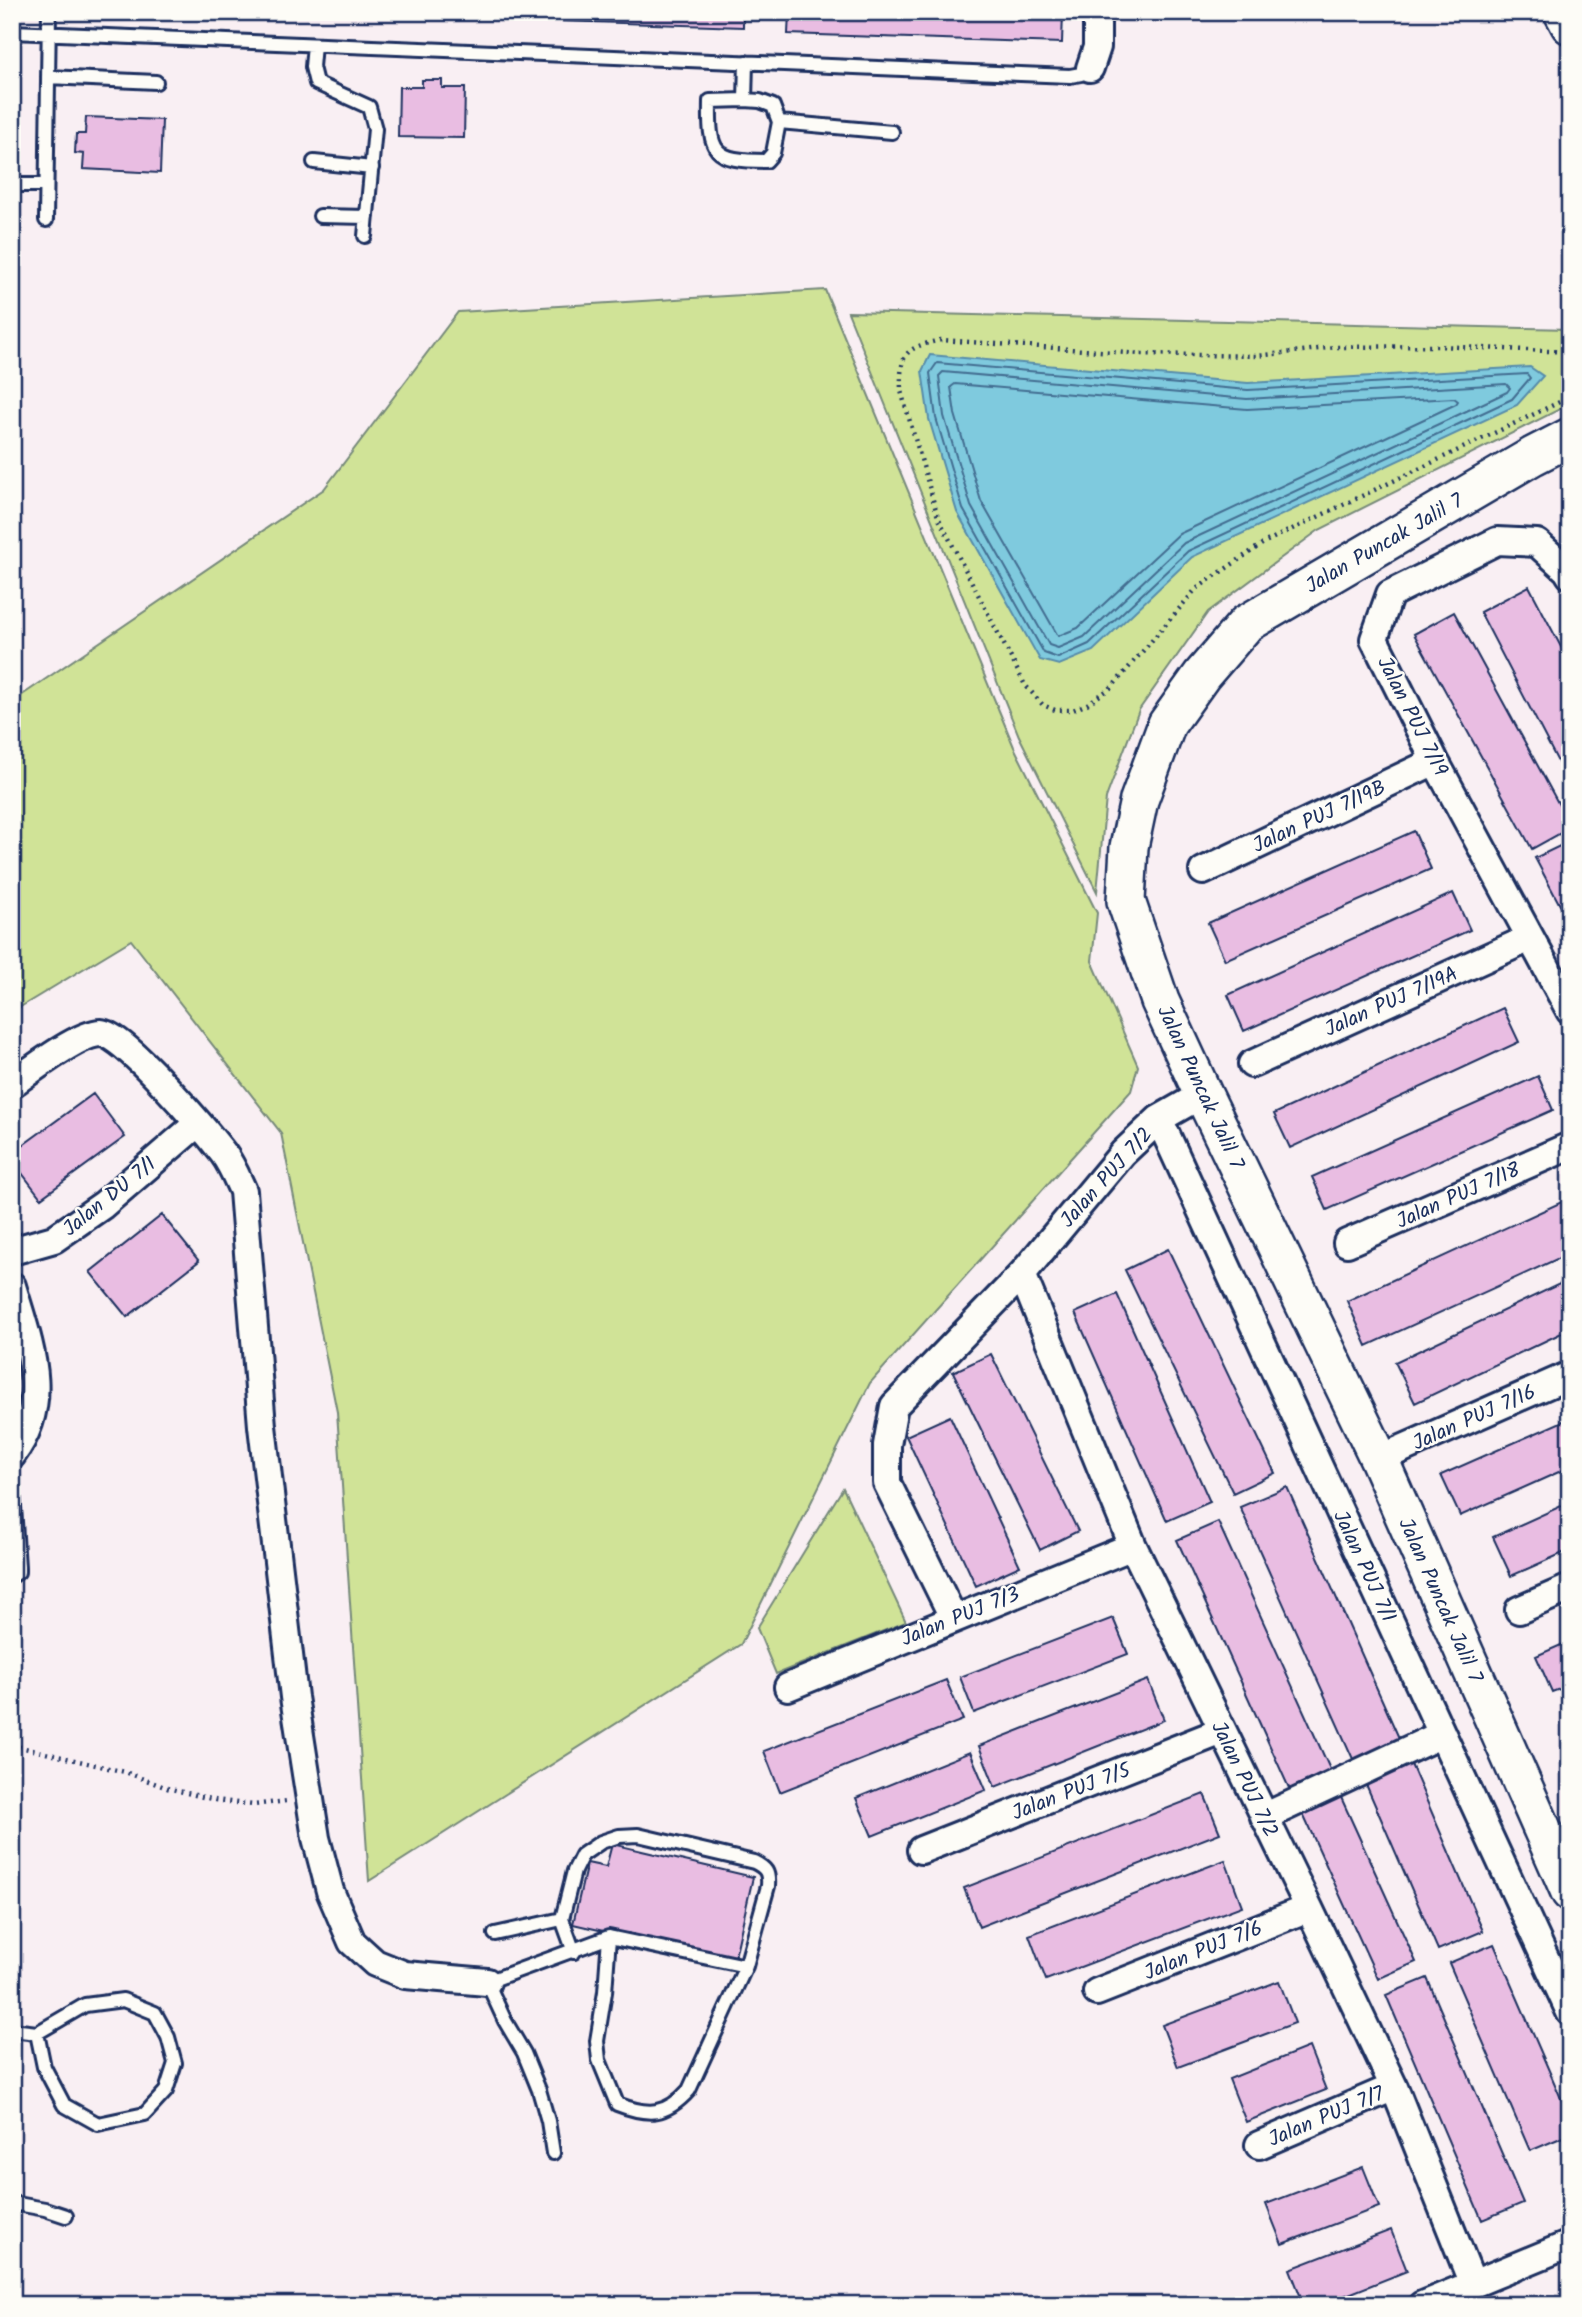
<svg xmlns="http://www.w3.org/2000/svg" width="1582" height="2317" viewBox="0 0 1582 2317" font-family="Kalam,sans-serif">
<rect width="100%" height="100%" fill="#f9eff3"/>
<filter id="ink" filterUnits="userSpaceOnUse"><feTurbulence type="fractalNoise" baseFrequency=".0143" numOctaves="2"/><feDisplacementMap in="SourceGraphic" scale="14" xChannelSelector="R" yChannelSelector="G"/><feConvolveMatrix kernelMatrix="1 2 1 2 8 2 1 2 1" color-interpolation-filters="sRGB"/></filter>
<g filter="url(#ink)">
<!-- green -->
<path fill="#d0e397" stroke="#76897a" stroke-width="2" d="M825,290l189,457 83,166 -5,48 46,105 -7,25 -261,292 -129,261 -372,237 -32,-469 -56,-279 -150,-193 -119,72v-310l312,-213 134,-177z
M848,312l722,17v75l-251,126 -111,82 -69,98 -33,88 -9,94 -78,-156z
M843,1488l63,134 -130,52 -19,-46z"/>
<!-- water -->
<path fill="#7fcade" stroke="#578cab" stroke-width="2" d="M930,355l318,28 282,-16 13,9 -26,29 -325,152 -99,94 -34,14 -19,-5 -83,-148 -28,-93 -7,-48z"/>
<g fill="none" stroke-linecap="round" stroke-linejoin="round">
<!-- shore -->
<path stroke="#436d91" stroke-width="2" d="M937,363l311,27 279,-16 3,4 -18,21 -324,152 -99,93 -31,14 -14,-5 -81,-144 -27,-91 -6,-45z
M943,372l304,27 259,-15 4,4 -3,4 -323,151 -100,94 -26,11 -9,-3 -78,-139 -27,-90 -5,-40z
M955,384l292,25 207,-11 4,3 -2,3 -277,130 -101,94 -20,8 -77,-135 -26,-87 -4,-27z"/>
</g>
<!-- building -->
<path fill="#e9bde2" stroke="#1b2f5e" stroke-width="2" d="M468,12h275v15l-275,-9z
M789,12h274l-1,31 -274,-9z
M422,80h20v8h23l-1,50 -66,-1 1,-50h23z
M86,117l76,3 -2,53 -77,-4 1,-15 -9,-1 1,-19h9z
M1529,586l41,78v121l-90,-173z
M1454,612l116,213v3l-38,21 -118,-215z
M1414,831l17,38 -206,91 -17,-37z
M1570,841v83l-35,-66z
M1453,893l17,37 -226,101 -16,-36z
M1503,1008l16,34 -229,106 -16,-34z
M1538,1076l15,34 -226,100 -15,-33z
M93,1094l32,43 -84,61 -29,-38v-7z
M1566,1200l4,8v45l-203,93 -20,-45z
M162,1215l37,46 -72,56 -37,-45z
M1168,1249l107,224 -42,20 -108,-223z
M1570,1279v50l-155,74 -20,-41z
M1117,1294l93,208 -43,19 -92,-208z
M991,1354l87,177 -38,19 -87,-178z
M950,1416l70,150 -44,20 -70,-150z
M1570,1418v49l-110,49 -19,-41z
M1287,1487l116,260 -46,21 -117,-261z
M1570,1502v48l-59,26 -18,-39z
M1218,1522l116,256 -41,19 -116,-257z
M1113,1618l15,36 -154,59 -14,-36z
M1570,1641v44l-18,7 -16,-36z
M946,1680l17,40 -183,72 -16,-41z
M1148,1680l16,40 -169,67 -16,-41z
M970,1752l16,38 -114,46 -16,-38z
M1410,1762l73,169 -45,19 -73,-168z
M1339,1793l77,169 -38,17 -77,-169z
M1204,1794l16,39 -241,94 -15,-39z
M612,1844l141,33 -19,84 -161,-37 14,-61 19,4z
M1225,1860l17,46 -196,74 -17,-45z
M1494,1944l76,175v15l-40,17 -81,-188z
M1427,1978l96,225 -41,17 -96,-225z
M1279,1981l16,42 -117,44 -16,-42z
M1309,2047l17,43 -80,32 -17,-43z
M1363,2167l16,40 -97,37 -16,-40z
M1391,2230l16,41 -86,34h-17l-14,-36z"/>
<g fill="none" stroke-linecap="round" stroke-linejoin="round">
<!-- lane casing -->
<g stroke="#1b2f5e" stroke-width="18">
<path id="lane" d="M12,32l1058,44 11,-2 9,-6
M314,45l-2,22 4,16 53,24 6,22 -10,107
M746,62l-1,38 15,1 13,5 6,16 113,10
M48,77l108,5
M745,100l-35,1c-1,52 3,60 56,60l7,-8 6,-31
M314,162l58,6
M12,185h34
M320,216l47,1
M46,220l3,-208
M12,1476l6,91v5l-6,4
M562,1919l12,33
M495,1934l67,-15 12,-48 8,-16 19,-13 18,-6 19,-1 116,27c12,6 15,10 14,24l-22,80 -57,124c-23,26 -41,26 -72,14l-18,-44 -2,-19 8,-49 4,-55
M123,2000l32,13 13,24 7,26 -9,28 -21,23 -47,10 -34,-19 -20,-38 -7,-34 48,-28z
M12,2030l25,3
M553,2153l-5,-32 -9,-31 -15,-37 -19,-32 -18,-39 122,-45 137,29
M12,2203l33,6 21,7"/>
</g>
<!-- street casing -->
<g stroke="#1b2f5e" stroke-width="32">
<path id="street" d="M1090,68l7,-21v-35
M1570,575l-3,-5 -30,-27 -40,-2 -107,53 -16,45 61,122 135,250
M1203,871l232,-110
M1252,1064l278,-126
M12,1084c18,-13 67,-51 89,-51 23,1 105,98 122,120 9,12 14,25 20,38l19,235 32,271 22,141 14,53 22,51 23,21 30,12 82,7
M1159,1119l411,893
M1347,1243l223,-97
M12,1251l42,-12 49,-34 94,-81
M1022,1274l111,272 176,362 85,179 78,195
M12,1286c17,58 41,115 0,169
M1379,1459l191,-84
M1519,1610l51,-22
M954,1619l-67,-136v-38l7,-39 128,-132 101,-121 36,-34 44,-25
M788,1687l345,-141
M1264,1817l178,-83
M921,1850l301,-119
M1097,1992l212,-84
M1259,2145l135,-58
M1422,2305l148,-61"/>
</g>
<!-- secondary casing -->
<g stroke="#1b2f5e" stroke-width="42">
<path id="secondary" d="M1563,12l7,13
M1570,437l-37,19 -287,168 -44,51 -35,49 -28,76 -10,47 -3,54 34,100 43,93 176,365 191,433"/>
</g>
<!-- path -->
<path stroke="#1b2f5e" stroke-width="4.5" stroke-dasharray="2 5" stroke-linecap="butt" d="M1570,352l-132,-6 -101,1 -80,9 -116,-2 -200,-14c-37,8 -41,13 -40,51l37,126 87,168 18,20 12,5h18l14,-6 25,-17 84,-98 69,-47 305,-145
M12,1745l113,27 42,16 48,12 38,5 34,-4"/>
<!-- lane -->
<use href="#lane" stroke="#fdfcf7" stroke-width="12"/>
<!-- street -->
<use href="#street" stroke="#fdfcf7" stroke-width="26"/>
<!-- secondary -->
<use href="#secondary" stroke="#fdfcf7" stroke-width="37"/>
</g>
</g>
<g text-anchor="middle" stroke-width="5" stroke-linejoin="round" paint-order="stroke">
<!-- street labels -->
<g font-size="21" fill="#1b2f5e" stroke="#fdfcf7">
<text transform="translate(1384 543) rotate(-30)" y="7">Jalan Puncak Jalil 7</text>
<text transform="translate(1413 716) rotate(63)" y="7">Jalan PUJ 7/19</text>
<text transform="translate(1319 816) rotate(-25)" y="7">Jalan PUJ 7/19B</text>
<text transform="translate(1391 1001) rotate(-24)" y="7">Jalan PUJ 7/19A</text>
<text transform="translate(1201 1087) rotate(65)" y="7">Jalan Puncak Jalil 7</text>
<text transform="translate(1106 1177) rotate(-48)" y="7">Jalan PUJ 7/2</text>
<text transform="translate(1458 1195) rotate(-24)" y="7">Jalan PUJ 7/18</text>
<text transform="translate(109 1196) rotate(-39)" y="7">Jalan DU 7/1</text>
<text transform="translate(1474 1417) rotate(-24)" y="7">Jalan PUJ 7/16</text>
<text transform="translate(1365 1566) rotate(65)" y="7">Jalan PUJ 7/1</text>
<text transform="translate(1441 1600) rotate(66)" y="7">Jalan Puncak Jalil 7</text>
<text transform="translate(960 1616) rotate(-22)" y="7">Jalan PUJ 7/3</text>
<text transform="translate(1245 1779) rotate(64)" y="7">Jalan PUJ 7/2</text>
<text transform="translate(1071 1791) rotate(-21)" y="7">Jalan PUJ 7/5</text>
<text transform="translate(1203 1950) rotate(-22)" y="7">Jalan PUJ 7/6</text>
<text transform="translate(1326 2116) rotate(-23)" y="7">Jalan PUJ 7/7</text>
</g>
</g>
<!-- margin -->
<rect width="1582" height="2317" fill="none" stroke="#fdfcf7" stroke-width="42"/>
<rect x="21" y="21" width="1540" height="2275" fill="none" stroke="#1b2f5e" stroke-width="2.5" filter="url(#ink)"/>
</svg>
